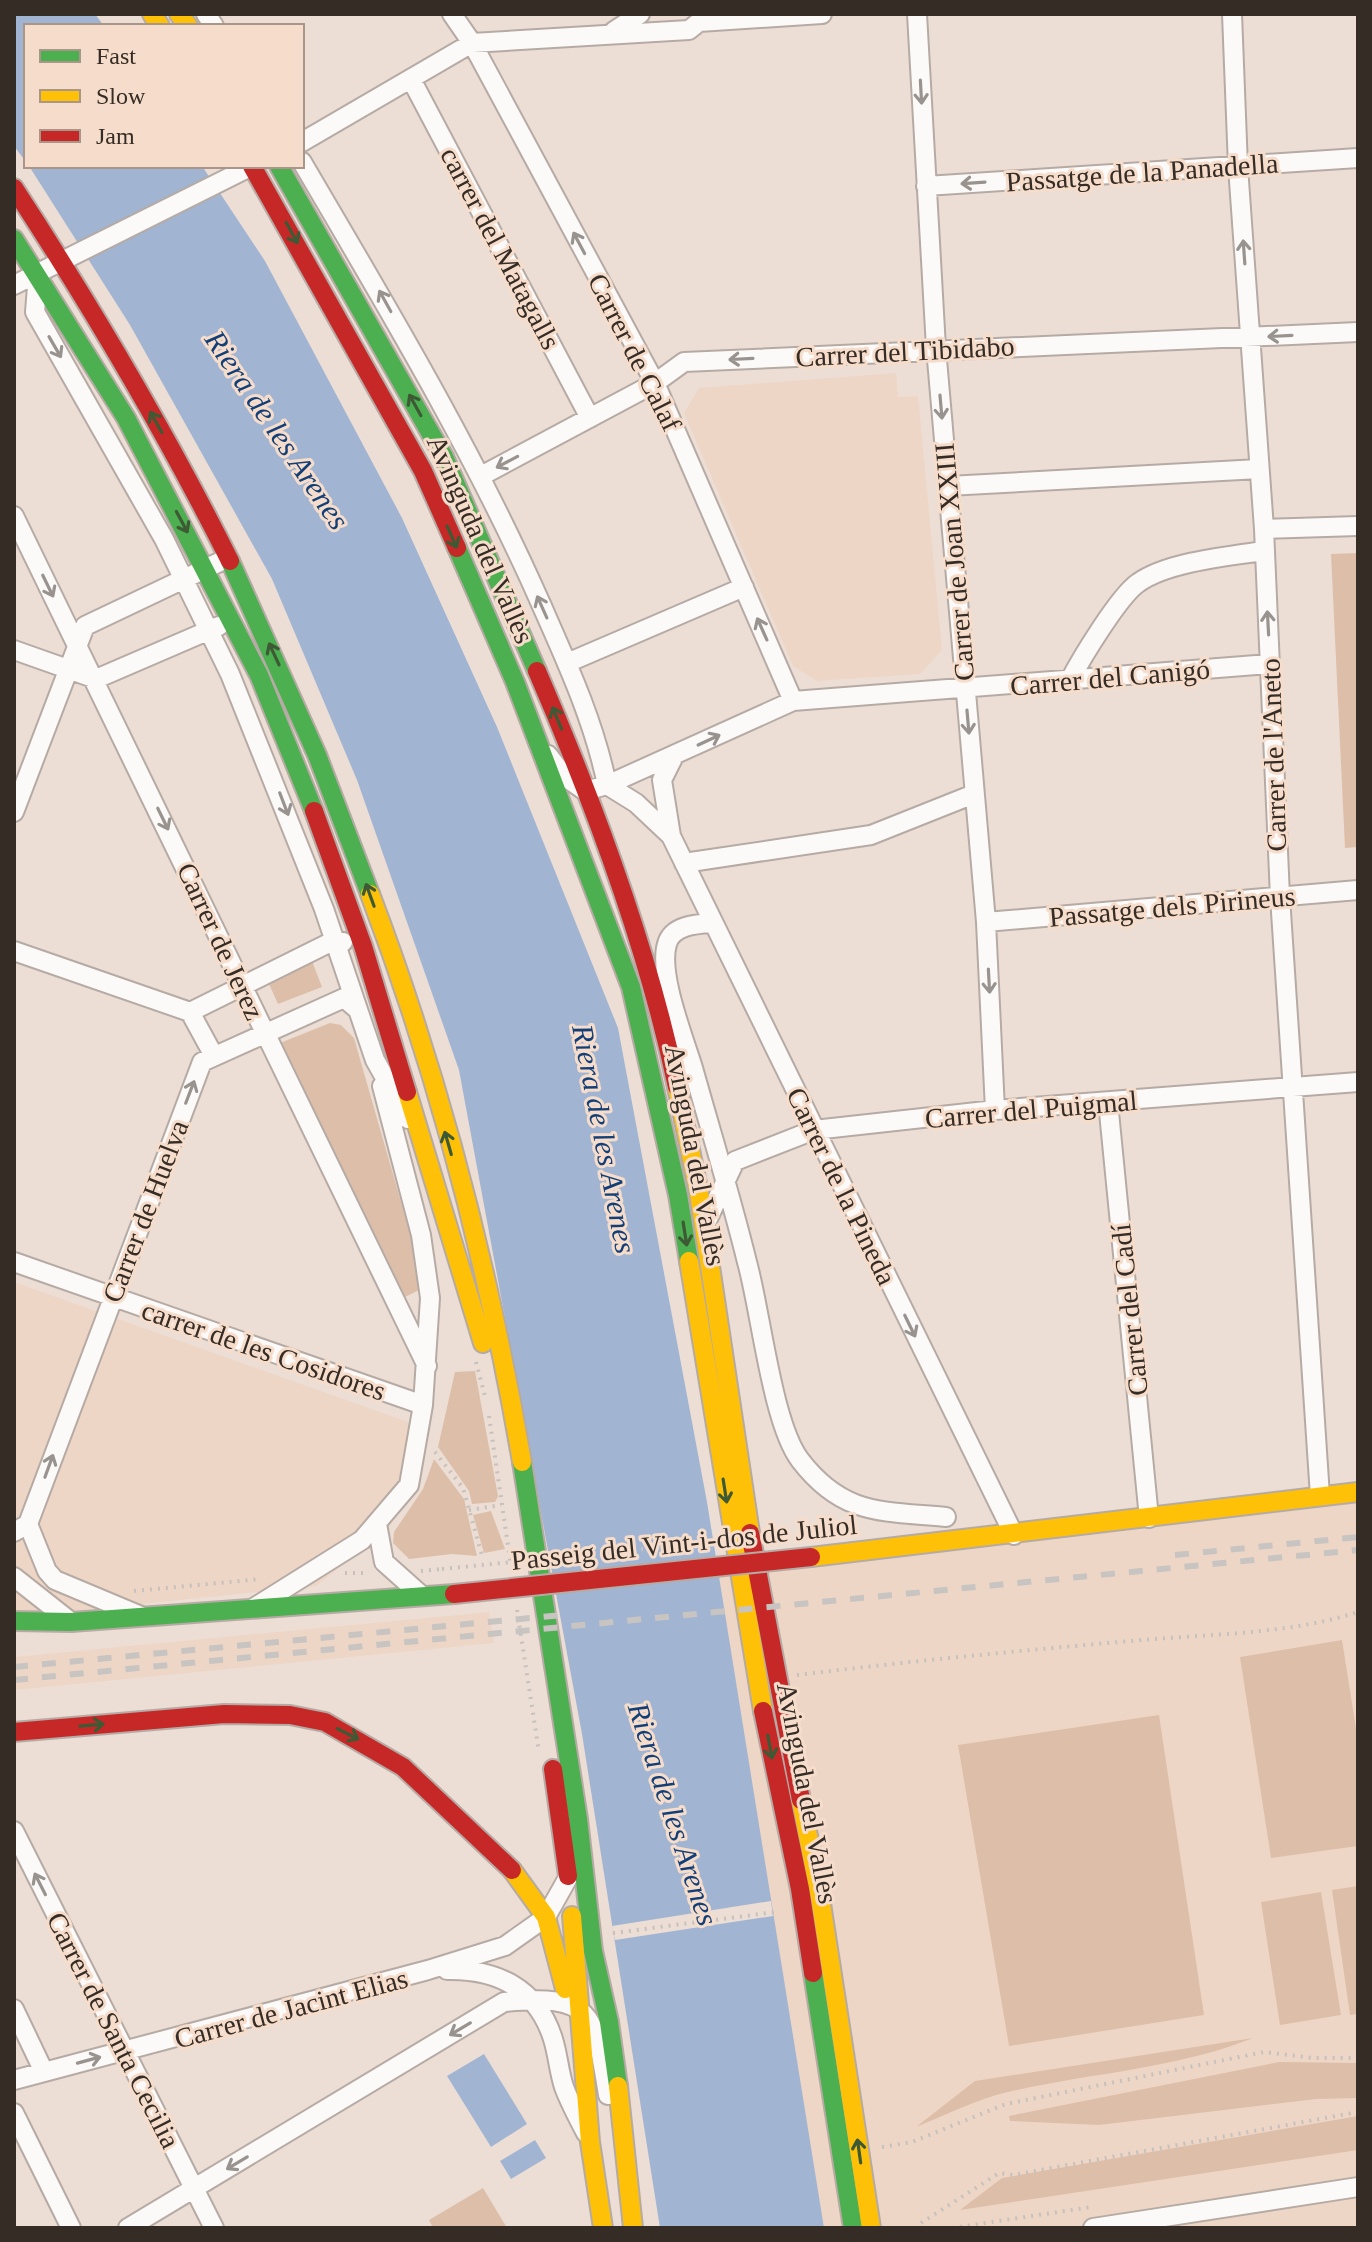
<svg xmlns="http://www.w3.org/2000/svg" width="1372" height="2242" viewBox="0 0 1372 2242" font-family="Georgia,serif">
<rect width="100%" height="100%" fill="#ecded5"/>
<!-- built -->
<path fill="#eed6c6" d="M896,373l2,24 20,-1 24,254 -22,24 -103,7 -24,-15 -109,-253 15,-25z
M14,1282l394,140 15,40 -33,65 -74,59 -302,31z
M1358,1498v730h-621l-137,-647z
M489,1612l5,31 -480,47v-33z"/>
<!-- green -->
<path fill="#ddbfa9" d="M1358,553v294l-13,1 -14,-294z
M312,961l10,26 -44,17 -10,-22z
M330,1023l11,2 13,13 57,199 10,52 -20,10 -121,-256z
M475,1371l23,125 -3,6 -23,2 -3,-13 -31,-44 17,-75z
M434,1459l30,40 13,57 -25,-2 -43,5 -16,-16 1,-11 29,-43z
M491,1511l14,38 -21,4 -11,-38z
M1342,1640l16,101v105l-87,12 -31,-201z
M1159,1715l45,300 -195,31 -51,-301z
M1358,1886v128l-8,1 -18,-125z
M1321,1892l20,123 -61,10 -19,-123z
M1253,2038c-77,31 -164,35 -245,54 -31,7 -62,23 -92,35l59,-46z
M1279,2062l79,1v35l-42,1 -217,26 -89,-4 -1,-5z
M1358,2116v34l-398,60 42,-32z
M483,2188l24,40h-74l-4,-8z"/>
<!-- water -->
<path fill="#a1b5d3" d="M14,14h81l9,12h-78v136l-12,-16z
M29,166h173l63,95 137,257 95,209 121,301 89,474 117,726h-164l-78,-494 -123,-664 -102,-290 -85,-201 -142,-254z
M484,2054l43,70 -36,23 -44,-71z
M535,2140l11,18 -35,21 -11,-18z"/>
<!-- pier -->
<path fill="#ecded5" d="M771,1901l2,15 -158,24 -3,-14z"/>
<g fill="none" stroke-linecap="round" stroke-linejoin="round">
<!-- street casing -->
<g stroke="#b6aba4" stroke-width="22">
<path id="street" d="M206,14l8,12
M452,14l20,29 183,340 138,318
M917,14l19,334 50,574 9,188
M1232,14l6,153 26,362 16,368 40,599
M614,31l26,-17
M411,79l179,339
M302,142l170,-99 217,-13 10,-8 123,-8
M302,162c85,145 171,288 239,442 26,59 53,117 66,181l29,18 34,32
M926,186l432,-28
M38,274l-3,38 129,227 66,135 94,235 51,151 33,59
M14,285l238,-119
M481,476l174,-93 29,-21 674,-30
M948,486l311,-17
M14,516l413,850
M1264,529l94,-3
M14,650l82,29 123,-53
M567,663l177,-76
M1070,680c11,-21 49,-84 68,-97 29,-21 91,-27 126,-32
M548,755l17,22 20,14 22,-6 186,-84 476,-37
M674,756l-12,24 9,56 343,699
M14,812l71,-186 143,-68
M684,863l187,-28 103,-41
M986,922l372,-32
M713,923c-16,1 -41,2 -46,21 -9,30 17,94 26,124 18,64 38,129 54,194 14,50 25,161 53,198 43,56 82,51 146,57
M14,951l176,61 145,-72 8,2
M190,1012l24,44
M1108,1102l41,416
M705,1225l30,-64 79,-31 181,-20 363,-28
M14,1262l409,143
M28,1524l19,47 8,9 86,36
M377,1524l7,38 37,33
M14,1532l14,-8 174,-462 142,-64 14,12
M14,1577l57,45
M255,1607l107,-67 47,-55 14,-80 7,-107 -9,-63 -39,-149
M14,1831l200,397
M447,1970c50,-1 90,18 106,69 5,16 6,33 11,48 6,16 14,31 22,46
M14,2009l30,63
M14,2080l414,-110 77,-24 41,-29 28,-50
M14,2113l57,115
M128,2228l376,-226c90,-9 91,13 104,93
M1093,2228l265,-41"/>
</g>
<!-- fast casing -->
<g stroke="#b6aba4" stroke-width="22">
<path id="fast" d="M279,166l165,291 93,214
M14,239l112,179 133,257 55,136
M457,548l58,134 116,305 47,208 11,66
M230,561l87,194 53,139
M522,1462l56,357 15,132 16,71 9,64
M14,1621l57,1 383,-28
M813,1973l40,255"/>
</g>
<!-- slow casing -->
<g stroke="#b6aba4" stroke-width="22">
<path id="slow" d="M152,14l8,12
M179,14l9,12
M370,894c69,182 119,377 152,568
M677,1087l22,106 51,340
M407,1092l76,251
M689,1261l74,450
M811,1557l547,-65
M801,1800l19,97 51,331
M512,1870l34,47 19,72
M572,1916l18,226 13,86
M618,2086l15,142"/>
</g>
<!-- jam casing -->
<g stroke="#b6aba4" stroke-width="22">
<path id="jam" d="M252,166l171,305 34,77
M14,188c79,121 151,243 216,373
M537,671c57,132 110,274 140,416
M314,811l49,135 44,146
M750,1533l51,267
M763,1711l37,178 13,84
M14,1732l210,-18 66,1 35,7 78,45 109,103
M553,1769l15,107"/>
</g>
<!-- path -->
<path stroke="#c6c1bd" stroke-width="4" stroke-dasharray="2 6" stroke-linecap="butt" d="M476,1362l10,38
M489,1416l22,150
M435,1452l28,36 20,71
M469,1510l32,-5
M421,1571l21,-2
M345,1573h23
M134,1591l126,-12
M517,1610l22,142
M797,1675c115,-14 229,-25 345,-35 70,-6 148,-6 216,-28
M613,1933l163,-21
M882,2147l30,-5 94,-38 258,-52 49,6h45
M921,2223l78,-50 14,2 345,-63
M952,2228l139,-21"/>
<!-- street -->
<use href="#street" stroke="#fcfaf9" stroke-width="18"/>
<!-- fast -->
<use href="#fast" stroke="#4caf50" stroke-width="18"/>
<!-- slow -->
<use href="#slow" stroke="#ffc107" stroke-width="18"/>
<!-- jam -->
<use href="#jam" stroke="#c62828" stroke-width="18"/>
<!-- rail -->
<path stroke="#c8c4c1" stroke-width="6" stroke-dasharray="14 14" stroke-linecap="butt" d="M1175,1555l183,-18
M14,1667l548,-52
M14,1680l1344,-130"/>
<!-- jam-bridge casing -->
<g stroke="#b6aba4" stroke-width="22" stroke-linecap="butt">
<path id="jam-bridge" d="M454,1594l357,-37"/>
</g>
<!-- path-bridge -->
<path stroke="#c6c1bd" stroke-width="4" stroke-dasharray="2 6" stroke-linecap="butt" d="M442,1569l232,-23"/>
<!-- jam-bridge -->
<use href="#jam-bridge" stroke="#c62828" stroke-width="18"/>
</g>
<!-- one-way arrows -->
<defs><path id="oneway-shaft" d="M-6 0H5M1.5-3L5.5 0L1.5 3" fill="none" stroke-width="1.6" stroke-linecap="round" stroke-linejoin="round" transform="scale(2)"/></defs>
<g stroke="#98938f">
<use href="#oneway-shaft" transform="translate(921 92) rotate(87)"/>
<use href="#oneway-shaft" transform="translate(973 183) rotate(176)"/>
<use href="#oneway-shaft" transform="translate(579 243) rotate(-118)"/>
<use href="#oneway-shaft" transform="translate(1244 252) rotate(-94)"/>
<use href="#oneway-shaft" transform="translate(385 301) rotate(-119)"/>
<use href="#oneway-shaft" transform="translate(1280 336) rotate(177)"/>
<use href="#oneway-shaft" transform="translate(55 347) rotate(60)"/>
<use href="#oneway-shaft" transform="translate(741 359) rotate(177)"/>
<use href="#oneway-shaft" transform="translate(941 407) rotate(85)"/>
<use href="#oneway-shaft" transform="translate(507 462) rotate(152)"/>
<use href="#oneway-shaft" transform="translate(48 586) rotate(64)"/>
<use href="#oneway-shaft" transform="translate(542 607) rotate(-114)"/>
<use href="#oneway-shaft" transform="translate(1268 623) rotate(-93)"/>
<use href="#oneway-shaft" transform="translate(762 629) rotate(-114)"/>
<use href="#oneway-shaft" transform="translate(968 722) rotate(85)"/>
<use href="#oneway-shaft" transform="translate(709 740) rotate(-25)"/>
<use href="#oneway-shaft" transform="translate(284 804) rotate(69)"/>
<use href="#oneway-shaft" transform="translate(163 819) rotate(64)"/>
<use href="#oneway-shaft" transform="translate(989 981) rotate(87)"/>
<use href="#oneway-shaft" transform="translate(190 1092) rotate(-69)"/>
<use href="#oneway-shaft" transform="translate(910 1326) rotate(64)"/>
<use href="#oneway-shaft" transform="translate(49 1466) rotate(-70)"/>
<use href="#oneway-shaft" transform="translate(40 1884) rotate(-117)"/>
<use href="#oneway-shaft" transform="translate(460 2029) rotate(149)"/>
<use href="#oneway-shaft" transform="translate(89 2060) rotate(-15)"/>
<use href="#oneway-shaft" transform="translate(237 2163) rotate(149)"/>
</g>
<g stroke="#3d5a34">
<use href="#oneway-shaft" transform="translate(292 233) rotate(61)"/>
<use href="#oneway-shaft" transform="translate(415 405) rotate(-119)"/>
<use href="#oneway-shaft" transform="translate(156 422) rotate(-119)"/>
<use href="#oneway-shaft" transform="translate(182 522) rotate(62)"/>
<use href="#oneway-shaft" transform="translate(452 537) rotate(66)"/>
<use href="#oneway-shaft" transform="translate(274 654) rotate(-115)"/>
<use href="#oneway-shaft" transform="translate(557 718) rotate(-112)"/>
<use href="#oneway-shaft" transform="translate(370 895) rotate(-110)"/>
<use href="#oneway-shaft" transform="translate(448 1143) rotate(-106)"/>
<use href="#oneway-shaft" transform="translate(685 1234) rotate(81)"/>
<use href="#oneway-shaft" transform="translate(725 1491) rotate(81)"/>
<use href="#oneway-shaft" transform="translate(92 1725) rotate(-5)"/>
<use href="#oneway-shaft" transform="translate(348 1734) rotate(27)"/>
<use href="#oneway-shaft" transform="translate(770 1747) rotate(79)"/>
<use href="#oneway-shaft" transform="translate(859 2151) rotate(-98)"/>
</g>
<g text-anchor="middle" stroke-width="6" stroke-linejoin="round" paint-order="stroke">
<!-- street labels -->
<g font-size="28" fill="#352c25" stroke="#f6ddcb">
<text transform="translate(1142 172) rotate(-4)" y="10">Passatge de la Panadella</text>
<text transform="translate(501 248) rotate(62)" y="10">carrer del Matagalls</text>
<text transform="translate(905 351) rotate(-3)" y="10">Carrer del Tibidabo</text>
<text transform="translate(635 352) rotate(63)" y="10">Carrer de Calaf</text>
<text transform="translate(481 539) rotate(66)" y="10">Avinguda del Vallès</text>
<text transform="translate(954 562) rotate(-95)" y="10">Carrer de Joan XXIII</text>
<text transform="translate(1110 677) rotate(-5)" y="10">Carrer del Canigó</text>
<text transform="translate(1273 755) rotate(-92)" y="10">Carrer de l'Aneto</text>
<text transform="translate(1172 906) rotate(-5)" y="10">Passatge dels Pirineus</text>
<text transform="translate(221 941) rotate(65)" y="10">Carrer de Jerez</text>
<text transform="translate(1031 1109) rotate(-5)" y="10">Carrer del Puigmal</text>
<text transform="translate(696 1155) rotate(79)" y="10">Avinguda del Vallès</text>
<text transform="translate(842 1186) rotate(64)" y="10">Carrer de la Pineda</text>
<text transform="translate(145 1211) rotate(-69)" y="10">Carrer de Huelva</text>
<text transform="translate(1129 1310) rotate(-96)" y="10">Carrer del Cadí</text>
<text transform="translate(264 1350) rotate(19)" y="10">carrer de les Cosidores</text>
<text transform="translate(684 1542) rotate(-6)" y="10">Passeig del Vint-i-dos de Juliol</text>
<text transform="translate(808 1793) rotate(79)" y="10">Avinguda del Vallès</text>
<text transform="translate(291 2008) rotate(-15)" y="10">Carrer de Jacint Elias</text>
<text transform="translate(114 2030) rotate(63)" y="10">Carrer de Santa Cecilia</text>
</g>
<!-- water labels -->
<g font-size="30" font-style="italic" fill="#123f78" stroke="#f6ddcb">
<text transform="translate(277 430) rotate(56)" y="10">Riera de les Arenes</text>
<text transform="translate(604 1139) rotate(79)" y="10">Riera de les Arenes</text>
<text transform="translate(673 1814) rotate(72)" y="10">Riera de les Arenes</text>
</g>
</g>
<!-- border -->
<rect width="1372" height="2242" fill="none" stroke="#352c25" stroke-width="32"/>
<!-- legend -->
<rect x="24" y="24" width="280" height="144" fill="#f6ddcb" stroke="#a99689" stroke-width="2"/>
<rect x="40" y="50" width="40" height="12" fill="#4caf50" stroke="#a99689" stroke-width="2"/>
<text x="96" y="64" font-size="24" fill="#352c25">Fast</text>
<rect x="40" y="90" width="40" height="12" fill="#ffc107" stroke="#a99689" stroke-width="2"/>
<text x="96" y="104" font-size="24" fill="#352c25">Slow</text>
<rect x="40" y="130" width="40" height="12" fill="#c62828" stroke="#a99689" stroke-width="2"/>
<text x="96" y="144" font-size="24" fill="#352c25">Jam</text>
</svg>
